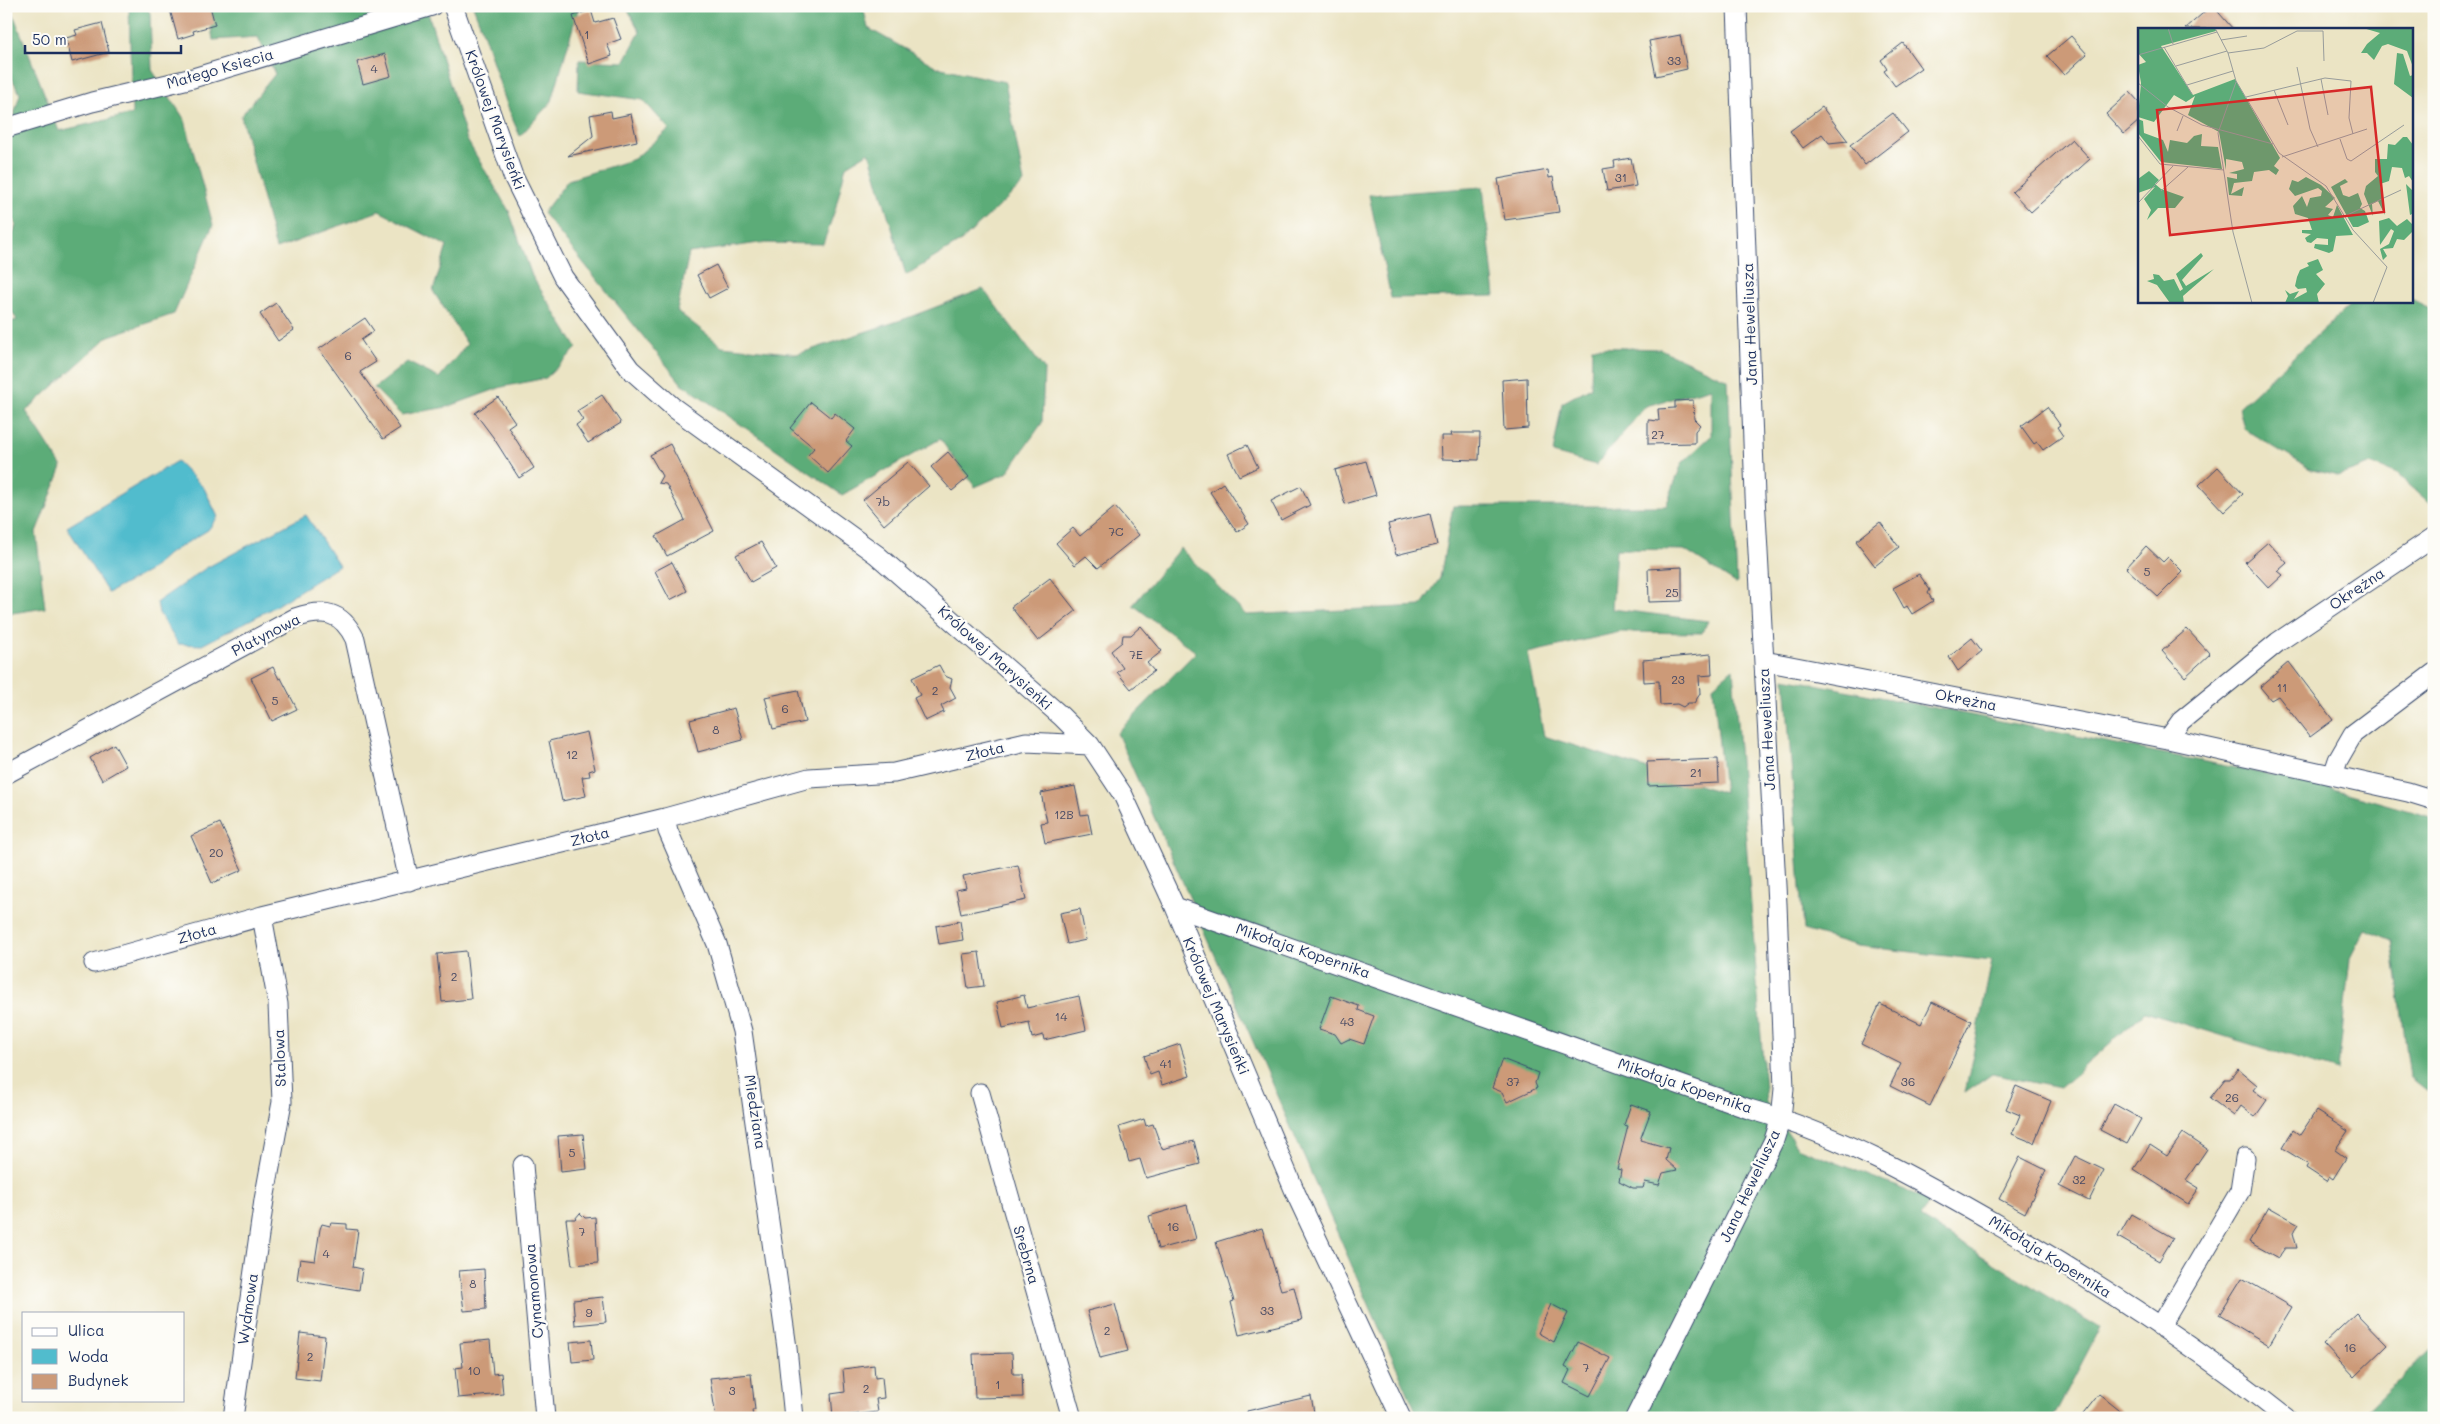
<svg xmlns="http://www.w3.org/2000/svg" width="2440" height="1424" viewBox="0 0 2440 1424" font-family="Mali,sans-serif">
<rect width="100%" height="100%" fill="#fdfcf7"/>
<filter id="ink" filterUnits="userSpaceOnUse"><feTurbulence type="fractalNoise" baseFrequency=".02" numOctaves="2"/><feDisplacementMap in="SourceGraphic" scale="10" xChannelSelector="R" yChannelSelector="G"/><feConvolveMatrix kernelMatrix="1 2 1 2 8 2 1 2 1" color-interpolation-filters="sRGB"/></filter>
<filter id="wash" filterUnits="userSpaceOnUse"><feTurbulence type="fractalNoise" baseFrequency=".0096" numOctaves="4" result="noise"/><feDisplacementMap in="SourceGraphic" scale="20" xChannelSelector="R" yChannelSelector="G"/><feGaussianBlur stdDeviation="1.12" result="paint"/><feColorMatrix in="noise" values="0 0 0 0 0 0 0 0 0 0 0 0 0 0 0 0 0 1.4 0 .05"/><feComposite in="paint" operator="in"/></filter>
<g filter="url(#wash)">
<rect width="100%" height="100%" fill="#ebe4c4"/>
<!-- forest -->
<path fill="#5cac78" stroke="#3c6e6b" d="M6,6h4l49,125 73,-17 -3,-108h17l4,7 2,57 33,50 28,105 -39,89 -65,22 -83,75 36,56 -26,65 9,76 -39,6v-291l11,-3 -11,-18v-47l10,-30 -10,-26v-57l14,-48 -14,-27z
M208,6h218l41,134 42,71 23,65 45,72 -31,30 -44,9 -55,20 -46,8 -27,-27 33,-26 32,16 28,-34 -34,-53 14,-45 -68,-35 -103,38 -35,-133 34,-42 -17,-37 -45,3z
M473,6h106l-27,95 -32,35c-20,-42 -29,-87 -47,-130z
M626,6h237l5,22 69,39 68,15 19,101 -64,59 -54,33 -37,-123 -23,14 -11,44 -12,34 -64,-1 -70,10 -12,58 45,35 76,8 109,-36 76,-29 61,80 -2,54 -35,50 -32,14 -35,-48 -98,56 -161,-112 -138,-170 25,-33 66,-21 35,-30 -26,-29 -65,-9 1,-31 45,2 16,-30z
M1483,187l12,109 -104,2 -22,-103z
M2411,299l23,11v197l-37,-33 -25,-10 -34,12 -26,-6 -68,-41 -5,-22 115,-106h57z
M1592,347l68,2 68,31 9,204 -53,-34 -68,-1 -4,60 96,12 -6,12 -82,-1 -92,21 16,83 180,57 -11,-107 20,-17 33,433 31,45 133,53 -10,18 180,110 -47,90h-634l-302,-685 79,-81 -63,-47 47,-57 66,67 175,-9 19,-28 13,-72h213l16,-43 29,-27v-48l-65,18 -50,59 -43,-12 9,-50 29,-16z
M1785,678l531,106 118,34v278l-24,-19 -18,-137 -27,-11 -15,29 -12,113 -193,-59 -85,76 -68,-14 -27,19 27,-132 -134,-15 -55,-16z
M2434,1346v72h-74z"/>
<!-- water -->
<path fill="#51bccd" stroke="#367696" d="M177,461l27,27 14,29 -10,13 -40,24 -19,17 -41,22 -41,-66z
M306,515l33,51 -70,44 -67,35 -24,-1 -19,-31 -2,-11 49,-34z"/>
<g id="blocks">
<!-- building -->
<path fill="#cc9a78" d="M169,6h41l5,19 -22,6 1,3 -16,5z
M2211,6h2l20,23h-48z
M591,10l4,13 18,-5 8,21 -14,5 5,12 -23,8 -16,-48z
M102,23l7,29 -37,10 -6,-24 11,-3 -2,-5z
M1680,35l7,34 -31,7 -7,-35z
M2071,36l16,18 -23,21 -17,-19z
M1903,43l18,25 -26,18 -11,-15 3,-2 -6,-9z
M385,54l6,22 -28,8 -6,-22z
M2130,92l9,10v19l-15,13 -18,-20z
M1822,107l26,34 -19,2 -7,-9 -19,14 -13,-17z
M611,111l1,7 19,-4 6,27 -69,15 25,-20 -3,-21z
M1893,113l15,19 -43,33 -15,-20z
M2072,139l18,20 -59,53 -19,-20z
M1631,158l5,28 -29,5 -4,-22 12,-2 -1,-6z
M1548,170l1,8 4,-1 6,35 -54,8 -7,-41z
M716,265l12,23 -19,10 -12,-23z
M276,303l18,27 -16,11 -18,-27z
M365,318l9,13 -13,9 15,22 -16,10 40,56 -17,11 -64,-90z
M1527,378l1,50 -24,2 -2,-50z
M602,395l19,28 -33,20 -12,-18 7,-5 -6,-9z
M498,397l17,25 -7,5 26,41 -15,10 -26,-41 -18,-24z
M1693,400l1,19 6,6 -5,6v12l-47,1v-24l11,1 -1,-12 17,-1v-7z
M811,402l20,16 4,-5 20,16 -9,12 6,5 -24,27 -20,-18 6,-7 -24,-20z
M2047,407l13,18 -3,2 6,9 -20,14 -6,-8 -3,2 -13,-18z
M1451,433h29l-1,27 -37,-1 -1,-23h11z
M670,444l44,87 -47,25 -11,-20 29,-16 -19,-36 -8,-1 4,-7 -12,-21z
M1247,445l11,22 -19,9 -11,-22z
M948,452l21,25 -17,14 -21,-24z
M1366,461l10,34 -31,9 -10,-34z
M908,462l21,24 -45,39 -21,-25z
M2218,467l25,27 -19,18 -25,-27z
M1223,483l26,41 -12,8 -27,-40z
M1301,486l9,19 -29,15 -10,-19z
M1115,507l24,28 -41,33 -12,-12 -11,9 -19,-22 17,-15 7,8z
M1430,514l7,31 -41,10 -8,-31z
M1880,522l19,25 -24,19 -19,-25z
M761,542l15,26 -25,14 -15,-27z
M2268,542l19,21 -9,8 5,4 -14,13 -24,-26z
M2146,546l17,16 5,-5 15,15 -25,25 -32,-29z
M672,562l15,29 -17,9 -15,-29z
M1682,567v34l-33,1 -1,-33z
M1919,574l11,16 -2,3 5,8 -21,13 -5,-8 -3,2 -11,-20z
M1050,578l26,33 -38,30 -27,-34z
M1141,626l21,25 -15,12 7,8 -23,18 -14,-17 6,-4 -12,-17 11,-9 1,-7h8z
M2187,629l23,25 -25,23 -23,-26z
M1972,638l10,13 -24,20 -9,-14z
M1711,654l1,21 -13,1 1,18 -6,9h-6l-5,4 -6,-3 -17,1 -1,-24 -15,1 -1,-22z
M2289,662l44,58 -23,17 -32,-41 -7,4 -11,-13z
M939,665l6,11 7,3 -2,8 6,11 -15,8 3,6 -19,9 -11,-23 6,-3 -8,-17z
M273,667l6,12 2,-1 16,31 -25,12 -21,-43z
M798,690l7,32 -32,7 -8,-32z
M734,708l9,32 -45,12 -8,-32z
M587,732l8,37 -6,2 1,5 -8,1 4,19 -24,5 -13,-60z
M114,744l12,22 -24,14 -12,-22z
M1718,759l1,24 -71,3 -1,-24z
M1075,786l6,29 7,-1 4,20 -47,9 -4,-20 6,-1 -6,-29z
M220,823l22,47 -30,13 -21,-47z
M1018,865l8,35 -65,14 -5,-24 10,-2 -3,-12z
M1080,909l6,31 -19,4 -7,-31z
M960,921l3,19 -24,4 -3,-18z
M466,951l5,48 -29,3 -5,-48z
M979,952l5,34 -16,2 -5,-34z
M1024,995l3,13 52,-12 7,34 -42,10 -1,-5 -11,3 -3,-16 -26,6 -6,-26z
M1331,996l28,10 -1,4 16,6 -10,28 -15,-5 -8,4 -6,-9 -16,-5z
M1932,1002l39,19 -41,85 -40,-20 11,-22 -40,-20 19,-40 41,20z
M1180,1044l10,32 -28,9 -4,-13 -8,3 -6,-19z
M1502,1059l36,14 -3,10 2,5 -30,14 -5,-10 -10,-4z
M2238,1069l19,16 -4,5 14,10 -12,17 -14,-11 -7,10 -24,-18 15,-19h5z
M2016,1086l35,15 -17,42 -22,-9 8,-19 -14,-6z
M1631,1104l20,7 -11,29 29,8 -3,12 11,10 -14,3 -4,12 -14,-3 -2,6h-10l-14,-7 2,-11 -4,-1 11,-43 -4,-1z
M2114,1104l27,15 -14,25 -27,-14z
M2316,1111l32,20 -13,19 11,8 -13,21 -4,-3 -3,5 -20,-13 2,-4 -26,-16 11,-18 7,5z
M1144,1119l2,7 7,-2 9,25 32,-8 6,23 -54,14 -6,-19 -11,3 -10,-35z
M2183,1133l24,16 -21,31 13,8 -11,16 -54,-35 16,-24 17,11z
M583,1134l4,35 -26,3 -3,-36z
M2075,1156l29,14 -15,31 -30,-15z
M2020,1157l26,13 -21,43 -26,-14z
M1187,1205l9,34 -38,10 -9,-33z
M2269,1207l30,17 -6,9 4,15h-12l-7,10 -29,-16z
M580,1213l5,5 10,-1 3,46 -26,2 -6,-46h9z
M2131,1214l42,24 -14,23 -41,-24z
M331,1223l16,1v5l11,1 -5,37 9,2 -3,21 -62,-10 3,-21 15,2 5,-32 2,-5 8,2z
M1262,1228l19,62 13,-3 8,33 -63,15 -8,-33 3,-1 -18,-59z
M484,1269l2,40 -22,2 -5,-40z
M2242,1278l50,29 -23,38 -50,-30z
M603,1297l3,25 -31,3 -2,-25z
M1115,1304l13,47 -28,7 -13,-47z
M1551,1304l17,9 -14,29 -16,-9z
M2356,1313l31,32 -33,32 -31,-33z
M300,1333l25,3 -5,45 -25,-3z
M490,1340l3,34 8,-1 2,21 -45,4 -3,-30 8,-1 -3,-24z
M591,1340l2,20 -21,2 -2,-20z
M1578,1342l32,16 -20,38 -26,-13 6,-13 -5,-3z
M1012,1353l1,21h9l1,23 -48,1 -2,-44z
M874,1365l1,13 7,-1 2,21 -8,1 2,13 -45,5 -2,-23 14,-2 -2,-23z
M751,1374l4,36h-3l1,8h-37l-6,-40z
M2099,1394l30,24h-49z
M1311,1396l4,22h-67l-1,-7z"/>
</g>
</g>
<g filter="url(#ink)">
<use href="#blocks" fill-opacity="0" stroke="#3a4a6d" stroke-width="1"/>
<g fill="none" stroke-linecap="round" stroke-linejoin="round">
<!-- minor casing -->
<g stroke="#3a4a6d" stroke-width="21">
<path id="minor" d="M453,6l60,170 50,101 67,92 44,39 203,147 184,161 29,29 33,50 52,112 121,287 105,224
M6,128l86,-26 101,-24 239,-72
M1764,661l404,78 240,53 26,8
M2168,739l13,-18 97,-79 156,-105
M6,774l289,-156c28,-9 46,-8 60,21l54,242
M2333,775l5,-15 15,-26 81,-61
M665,818l3,13 49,113 25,87 45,317 7,70
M1175,907l574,202c90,25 173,72 254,119 98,57 194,119 283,190
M94,963l168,-47 403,-98 144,-40 85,-5 132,-31 64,3
M980,1093l92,325
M523,1165l22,253
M2160,1327l80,-136 5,-33
M233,1418l31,-218 18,-98 -4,-98 -16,-88
M1635,1418l139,-278 7,-22 3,-29 -7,-185 -22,-408 -18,-490"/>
</g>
<!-- minor -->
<use href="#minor" stroke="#fff" stroke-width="19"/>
</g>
</g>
<g text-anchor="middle" stroke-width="4.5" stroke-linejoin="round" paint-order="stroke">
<!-- number labels -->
<g font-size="12" fill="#474a64">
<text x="587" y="39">1</text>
<text x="1674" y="65">33</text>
<text x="374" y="73">4</text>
<text x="1621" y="182">31</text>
<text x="348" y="360">6</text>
<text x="1658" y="439">27</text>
<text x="883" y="506">7b</text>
<text x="1116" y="536">7C</text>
<text x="2147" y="576">5</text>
<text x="1672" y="597">25</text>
<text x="1136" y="659">7E</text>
<text x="1678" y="684">23</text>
<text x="2282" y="692">11</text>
<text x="935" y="695">2</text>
<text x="275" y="705">5</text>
<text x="785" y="713">6</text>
<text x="716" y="734">8</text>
<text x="572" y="759">12</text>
<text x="1696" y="777">21</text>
<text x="1064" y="819">12B</text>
<text x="216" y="857">20</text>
<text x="454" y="981">2</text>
<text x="1061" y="1021">14</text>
<text x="1347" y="1026">43</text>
<text x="1166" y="1068">41</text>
<text x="1513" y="1086">37</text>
<text x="1908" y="1086">36</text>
<text x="2232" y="1102">26</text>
<text x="572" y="1157">5</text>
<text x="2079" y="1184">32</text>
<text x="1173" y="1231">16</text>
<text x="582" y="1236">7</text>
<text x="326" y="1258">4</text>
<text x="473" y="1288">8</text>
<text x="1267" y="1315">33</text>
<text x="589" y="1317">9</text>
<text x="1107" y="1335">2</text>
<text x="2350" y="1352">16</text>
<text x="310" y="1361">2</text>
<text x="1586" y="1372">7</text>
<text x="474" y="1375">10</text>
<text x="998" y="1389">1</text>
<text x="866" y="1393">2</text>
<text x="732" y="1395">3</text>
</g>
<!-- street labels -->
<g font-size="15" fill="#1b2f5e" stroke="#fdfcf7">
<text transform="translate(220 69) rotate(-16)" y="5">Małego Księcia</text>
<text transform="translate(495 120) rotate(70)" y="5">Królowej Marysieńki</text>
<text transform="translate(1750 324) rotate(-92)" y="5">Jana Heweliusza</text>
<text transform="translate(2357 589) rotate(-34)" y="5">Okrężna</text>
<text transform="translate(266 635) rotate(-27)" y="5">Platynowa</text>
<text transform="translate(995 658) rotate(42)" y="5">Królowej Marysieńki</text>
<text transform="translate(1966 700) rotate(11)" y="5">Okrężna</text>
<text transform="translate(1767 729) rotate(-93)" y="5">Jana Heweliusza</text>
<text transform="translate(985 752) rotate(-14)" y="5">Złota</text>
<text transform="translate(590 837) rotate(-14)" y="5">Złota</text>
<text transform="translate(197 934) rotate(-16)" y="5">Złota</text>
<text transform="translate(1303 951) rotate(19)" y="5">Mikołaja Kopernika</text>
<text transform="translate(1216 1006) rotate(67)" y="5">Królowej Marysieńki</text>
<text transform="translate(280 1058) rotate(-92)" y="5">Stalowa</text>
<text transform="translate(1685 1086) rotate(19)" y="5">Mikołaja Kopernika</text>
<text transform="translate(755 1112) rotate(81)" y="5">Miedziana</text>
<text transform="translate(1750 1186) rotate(-65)" y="5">Jana Heweliusza</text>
<text transform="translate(1026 1255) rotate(74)" y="5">Srebrna</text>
<text transform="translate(2050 1257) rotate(32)" y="5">Mikołaja Kopernika</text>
<text transform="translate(534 1291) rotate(-95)" y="5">Cynamonowa</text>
<text transform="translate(248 1309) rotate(-82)" y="5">Wydmowa</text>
</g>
</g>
<!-- overview -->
<g transform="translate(2138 28)">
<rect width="275" height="275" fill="#ebe4c4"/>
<path d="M0,0h77l1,3 -55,15 32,49 42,-16 45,79 -6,8 5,4 -3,5 -7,-5 -15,2 -2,9 -18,2 -3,11 13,-7 -2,9 -13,-1 -2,-18 10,2v-5l-8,-1 15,-4 -2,-7 -16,-3v11l-7,-38 -31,-17 7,-19 -9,6 -12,-7 -20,27 -16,-5 3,-34 -3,-18 8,-3 -8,-9zM225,0h50v39l-6,-16 -19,-7 -6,2 -8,14 -7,-7h-6l6,-9 13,-11zM259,25l6,1 7,22 3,-1v23l-19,-14zM0,91l5,2 1,12 19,7 5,12 2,-12 17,3 7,-7 8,-2 -1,12 17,1 4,22 -61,-7 -23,-29zM265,109h4l6,8v37l-4,-6 -4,2 -3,-10 -10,-1 -3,14 -9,3 5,31 -7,-14 -6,3 1,12 -9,-22 2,-8 12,-10 -3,-4v-13h12l1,-15 7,1zM11,143l10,9 -4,4 6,5 23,8 -9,11h-17l-11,12 4,-10 -7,-11 11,-12 -17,6v-14zM168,149l15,8 14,13 -10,9 8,2 -5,6 5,2 4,-12 16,30 -17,1 -3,15 -4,2 -15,-5 1,-4 13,1v-6l-11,-1 -6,5 -4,-1 -2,-4 6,-4 -9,-1v-3h10l-4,-12 -13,-4 -2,-8 9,-10 5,11 3,-9 11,-2 1,-5 -4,-3 -23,8 -6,-7 3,-9 6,2zM207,151l3,3 -8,4 3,9 6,2 9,-4 4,11 -2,4 5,3 4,11 -11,5h-5l-22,-40zM268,156l7,7 -1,23 -2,1zM251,190l8,8 10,-7 6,6v6l-9,9 -7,-1 -4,9 -10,1 4,7 -4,4 -3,-11 9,-5 5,-13 -3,-2 -11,16 -1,-24zM63,225l2,3 -21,24 4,6 28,-17 -31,27 1,7h-14l-13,-18 -10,-4 7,-2 -1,-5 6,1 5,6 10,-2 6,12 3,-2 -7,-15zM180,231l5,11 -7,4 9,10 -8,10 2,9h-34l3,-7 -3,-6 5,4 9,-3 -5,8 13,-7 -1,-4 -8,1 -3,-3 2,-9 3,-7 9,-4 -2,-3z" fill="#5cac78"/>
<path fill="none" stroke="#989c9b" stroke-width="1" d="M30,0l5,16M77,0l13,25 8,28 43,72 47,33 27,44 34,37 -14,36M83,12l26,-4M26,19l28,47M90,25l36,-5 33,-17h26l1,30M0,27l79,-23M38,38l51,-15M159,39l13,62 8,18M183,51l7,36M98,54l-18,51 15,99 19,71M0,55l30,24 34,18 71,19M49,57l46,-14M136,62l14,35M108,69l79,-19 26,3 -2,37 4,16M39,103l6,-15M0,108l22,28 64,6M202,111l7,20 4,2 53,-36M144,129l85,-28M23,163l27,-24M0,175l35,-37M207,188l56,-26"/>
<path fill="#d62828" fill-opacity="0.15" stroke="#d62828" stroke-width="2.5" d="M233,59l13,125 -214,23 -13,-125z"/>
<rect width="275" height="275" fill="none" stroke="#1b2f5e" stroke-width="2.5"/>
</g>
<!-- margin -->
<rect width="2440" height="1424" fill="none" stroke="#fdfcf7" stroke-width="25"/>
<!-- legend -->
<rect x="22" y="1312" width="162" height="90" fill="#fdfcf7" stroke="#a3aaba"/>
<rect x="32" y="1328" width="25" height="8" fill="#ffffff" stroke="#a3aaba"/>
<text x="68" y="1336" font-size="15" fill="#1b2f5e">Ulica</text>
<rect x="32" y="1349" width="25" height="15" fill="#51bccd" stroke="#a3aaba"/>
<text x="68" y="1362" font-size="15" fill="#1b2f5e">Woda</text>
<rect x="32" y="1374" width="25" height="15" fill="#cc9a78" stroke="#a3aaba"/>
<text x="68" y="1386" font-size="15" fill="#1b2f5e">Budynek</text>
<!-- scale -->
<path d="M25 45v8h156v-8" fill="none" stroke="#1b2f5e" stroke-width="2.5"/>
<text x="32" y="45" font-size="15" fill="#1b2f5e" stroke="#fdfcf7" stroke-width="4" paint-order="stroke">50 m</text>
</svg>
